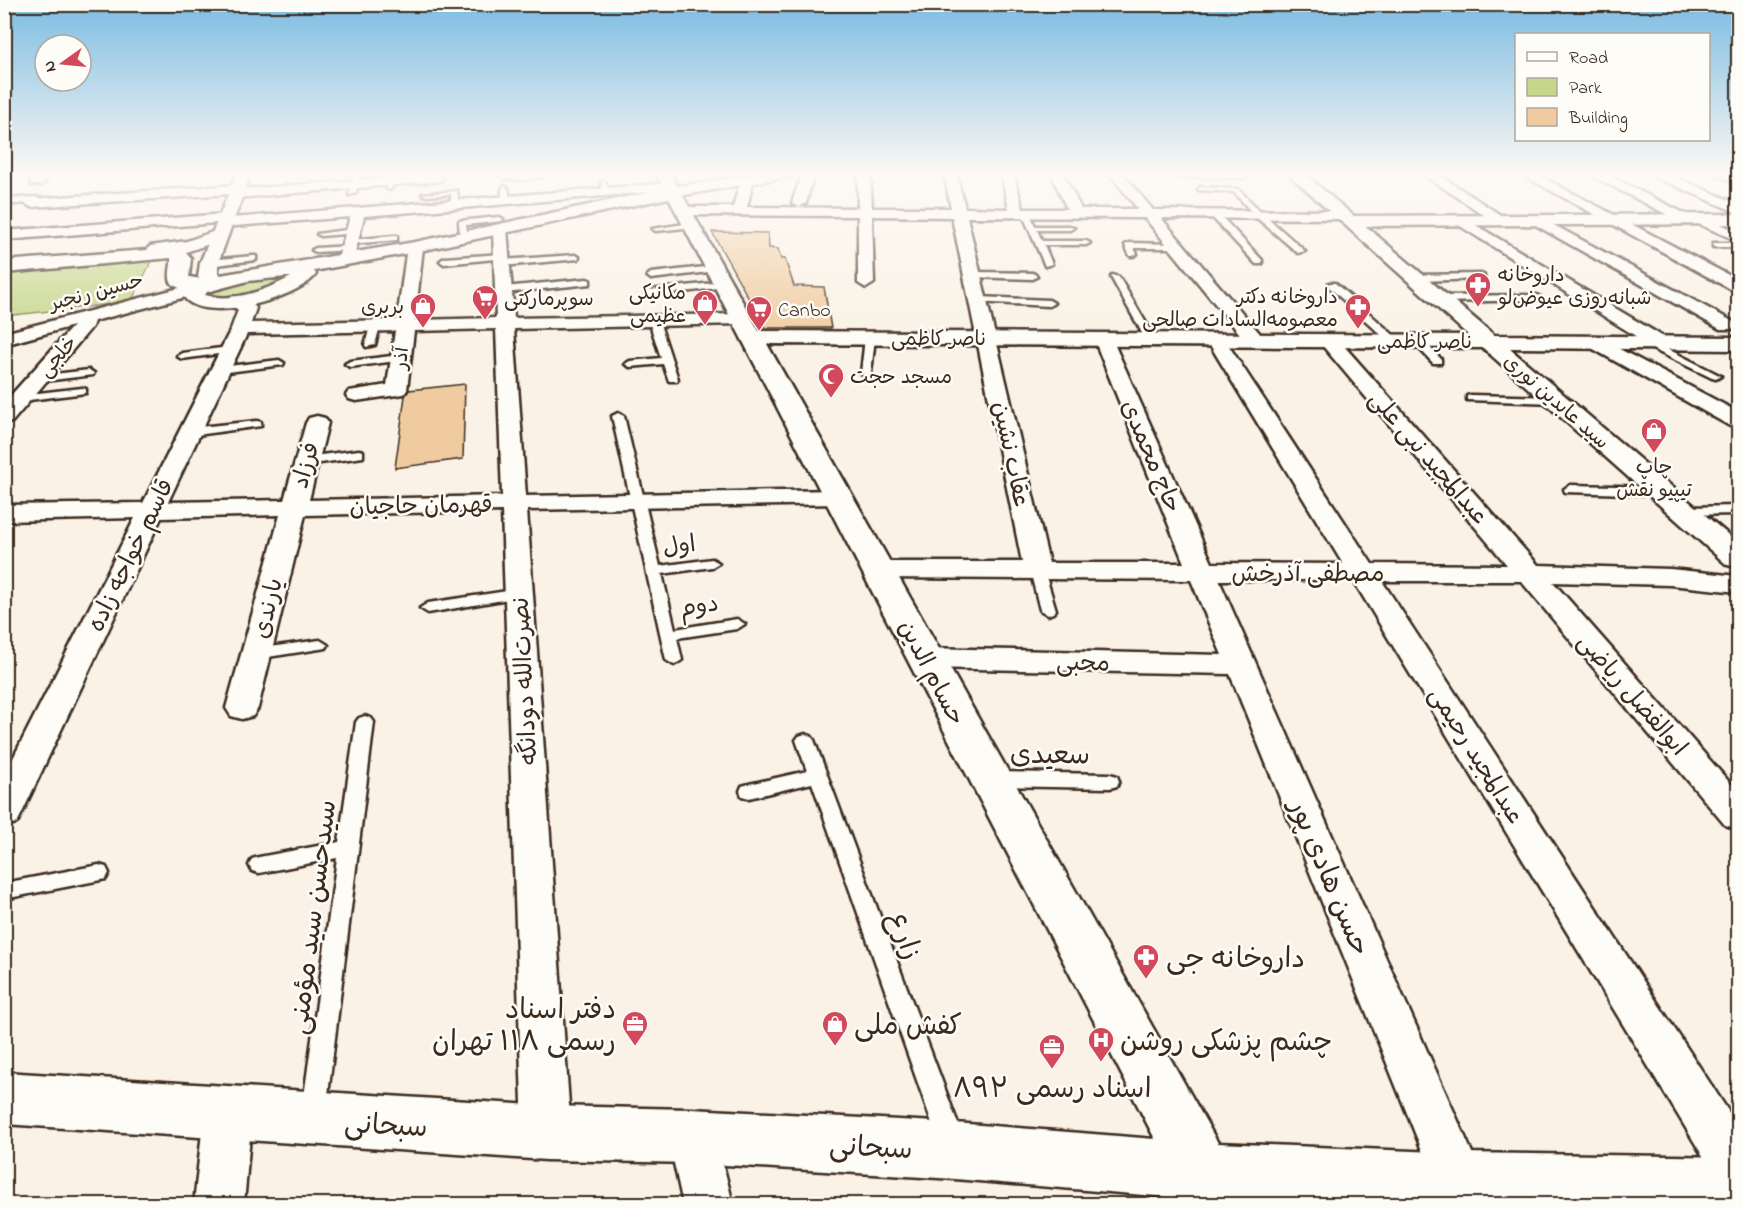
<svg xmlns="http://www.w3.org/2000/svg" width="1743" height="1209" viewBox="0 0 1743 1209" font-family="'Indie Flower','Playpen Sans Arabic',sans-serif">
<rect width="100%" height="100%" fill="#faf2e6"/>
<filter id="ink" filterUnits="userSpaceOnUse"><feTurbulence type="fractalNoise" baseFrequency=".0167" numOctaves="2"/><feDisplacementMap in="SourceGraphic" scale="12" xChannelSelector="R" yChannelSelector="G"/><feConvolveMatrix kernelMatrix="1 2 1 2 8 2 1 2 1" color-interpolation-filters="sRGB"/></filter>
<g filter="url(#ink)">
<!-- green -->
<path fill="#c6d78c" stroke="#808055" stroke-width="1.5" d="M154,256l-23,46 -126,14 -1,-44z
M293,275l-2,4 -48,20 -37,-2 -2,-5 16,-8z"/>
<!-- building -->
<path fill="#f0cba0" stroke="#3b2a1e" stroke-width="1.5" d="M712,232l56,1 1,15 9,1 3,10h4l9,27 30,1 7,41h-66z
M465,384l-2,75 -68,9 10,-72 4,-6z"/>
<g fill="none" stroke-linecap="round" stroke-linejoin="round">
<!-- service casing -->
<g stroke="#3b2a1e" stroke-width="5">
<path id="service" d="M581,173h6l1,2 -5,1z
M390,174l3,2 -1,12 -3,2 -3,-2 1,-12z
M356,175l3,2 -3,16 -7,2 4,-18z
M601,181l5,1 3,11 -6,-1z
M505,186l3,2 2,12 -4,2 -4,-2v-12z
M1200,187l38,2 24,24 43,38 -7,2 -42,-36 -22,-25 -36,-2z
M457,191l2,13 -4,2 -4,-2v-10l-25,2 -4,-2z
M1026,211l4,2 5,13h35l4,2 -4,2h-33l5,11h44l4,2 -4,2h-42l8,19 -7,2 -23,-53z
M1211,212h6l45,48v4h-6l-45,-48z
M499,217l4,2 -1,2 -36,4 2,12 -4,2 -4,-2 -1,-16z
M691,223h3v4l-38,4 -4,-2z
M353,229l4,2 -1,2 -35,3 -4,-2z
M394,236h3v4l-47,4 -4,-2 4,-2z
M1129,243l47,1 4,2 -4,2h-42l3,6 -4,2h-3l-5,-11z
M1716,243h22v4h-25v-4z
M349,246l4,2 -1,2 -36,2 -4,-2 4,-2z
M502,254l4,2 -1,2 -61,6 -4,-3 4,-3z
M575,255l4,2 -1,2 -76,7 -4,-3 4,-3z
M253,256h3v4l-47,6 -4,-3 4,-3z
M714,266l4,3 -1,2 -66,8 -4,-3 4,-3z
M973,272l60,1 4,3 -4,3 -63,-2 -1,-2z
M1481,274l3,1v4l-68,2 -4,-3 4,-3z
M1112,275l7,2 37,63 -1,2 -9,-2 -35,-63z
M587,279l3,1v4l-86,9 -4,-3 4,-3z
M722,282l3,1v4l-76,9 -4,-3 4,-3z
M1329,283h6l63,56v4h-8l-61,-56z
M1537,295l5,3 -2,2 -101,2 -5,-3 5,-3z
M979,297l70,3 5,3 -5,3 -73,-4 -2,-2z
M654,318l5,3 19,58 -1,2h-8l-6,-17 -33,3 -5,-3 5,-3 31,-3 -12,-37z
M375,323l5,3 -5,19 -9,2 -1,-2 5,-19z
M870,335l5,3 -4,35 -5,3 -5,-3 4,-35z
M1414,339h8l19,20v4h-8l-19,-20z
M1644,341h8l69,35 -5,3 -4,-1 -68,-33z
M229,347l4,1v4l-51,7 -5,-3 5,-3z
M400,355l5,3 -1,2 -54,7 -5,-3 5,-3z
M279,360l5,3 -1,2 -63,8 -5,-3 5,-3z
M89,370l5,3 -1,2 -56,7 -5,-3 5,-3z
M82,388l4,1v4l-65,8 -6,-3 6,-3z
M1471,395l86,2 6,3 -6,3 -90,-3v-4z
M618,413l6,3 36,150 52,-7 7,4 -7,4 -50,7 13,55 62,-10 8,5 -8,5 -60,9 5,22 -8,5 -8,-5 -54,-244z
M257,421l4,1v4l-71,10 -6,-4 6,-4z
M359,450l4,1v6l-57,8 -6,-4 6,-4z
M1570,485l91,2 6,4 -6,4 -96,-3 -1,-3z
M1738,506v8l-54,1 -7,-4 7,-4z
M1037,566l7,4 12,40 -3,3 -5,2 -8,-5 -10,-40z
M520,589l7,4 -2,3 -97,17 -8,-5 8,-5z
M320,640l8,5 -2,3 -71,11 -8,-5 8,-5z
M365,716l6,2 3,4 -48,389 -3,8 -9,4 -9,-4 -3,-8 35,-253 -78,15 -7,-2 -3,-6 3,-6 7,-2 80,-15 17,-120 3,-4z
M805,734l6,2 3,4 150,400 -4,9 -9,4 -9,-4 -4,-9 -126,-357 -63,15 -7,-2 -2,-5 2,-5 7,-2 58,-13 -11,-31 3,-4z
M993,772l117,2 7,2 2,5 -2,5 -7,2 -117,-2 -6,-2 -3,-5 3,-5z
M99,865l7,2 3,6 -3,6 -102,20v-16z"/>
</g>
<!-- pedestrian casing -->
<g stroke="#3b2a1e" stroke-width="5">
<path id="pedestrian" d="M35,197l4,1v4l-35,3v-6z"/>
</g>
<!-- minor casing -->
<g stroke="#3b2a1e" stroke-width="5">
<path id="minor" d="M39,173h13l-10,12h-10l-2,-3z
M502,173h49c-7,6 -45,9 -52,3z
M802,173h12l-8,30 -7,4 -7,-4z
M858,173h12l2,35h79l-7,-35h12l9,35 44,1 -8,-36h12l10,36h44l-16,-36h12l18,36h57l-29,-36h13l31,37 190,1 7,4 -7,4 -182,-1 101,118 2,4 -2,4h-14l-103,-126 -178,-1 82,346h135l-90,-224 2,-4h14l2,4 100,224 131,1 -136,-224 2,-4h14l2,4 147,224 135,1 -185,-220 -2,-4 2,-4h14l202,228 132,4 68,7v16l-68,-7 -117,-3 185,210v37l-13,-4 -204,-244h-139l356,545v67l-17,-7 -368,-606h-134l266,602 -7,18c-14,5 -22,5 -36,0l-212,-526 -306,-6 -11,-3 -4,-7 4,-7 11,-3 298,7 -31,-75 -314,-2 -10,-2 -4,-6 4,-6 10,-2h145l-70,-345 -80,-1 2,67 -8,5 -8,-5v-67l-175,-1 -7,-4 7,-4h50l8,-26 6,-4 6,4 -6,26 111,1z
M1169,173h82v1l-6,4 -70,-1z
M1421,173h15l72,47 -2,3h-10z
M1519,173h15l204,107v11l-6,-1z
M1587,173h16l91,45 6,-2 5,1 33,15v9l-44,-19 -6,2 -5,-1z
M1651,173h16l71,31v9l-85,-37z
M436,174l6,4 -1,3 -206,17 -6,-4 -198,13 -7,-4 7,-4 206,-14 6,4z
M671,183l5,1 2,3 -2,3 -312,26 -10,42 -8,5 -8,-5 12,-41 -127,10 -7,-4 -212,17v-9l221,-17 7,4z
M1537,216l195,105 3,4 -3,4h-12l-188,-106 -2,-3z
M1462,217l205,122 2,4 -2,4h-14l-196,-123 -2,-3 2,-3z
M500,225l7,4 7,89 227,-4 6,1 3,4 -3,4 -6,1 -227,5 12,167 312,-6 9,2 3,5 -3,5 -9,2 -311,6 44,623 -7,17 -17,7 -17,-7 -7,-17 -21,-622 -197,4 -47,193 -5,8 -11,3 -11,-3 -5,-8 54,-193 -119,3 -139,295 -5,10 -13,3v-50l131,-258 -131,3v-16l139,-2 88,-174 7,-19 -11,-9 3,-4c10,-2 20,3 26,11l-5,15 146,-3 10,-73 8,-5 8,5 -8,73 81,-2 -3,-89zM496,329l6,167 -193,4 19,-77 -3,-5 -8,-2 -8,2 -3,5 -22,77 -116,2 79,-168 148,-3 -8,54 -38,6 -3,4 3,4 7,2 48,-7 3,-4 7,-59z
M199,283l6,1 2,4 -2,4 -111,29 -2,6 -80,95 -8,1v-20l69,-77 -69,19v-12z
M1595,336l143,76v15l-8,-1 -142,-80 -2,-4 2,-4z
M228,1091l17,7 7,16 -8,90h-50l10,-90 7,-16z
M692,1112l17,7 7,17 17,68h-50l-15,-68 7,-17z
M1202,1146l17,8 22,32 7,18h-54l-17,-33 8,-17z"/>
</g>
<!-- tertiary casing -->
<g stroke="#3b2a1e" stroke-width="5">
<path id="tertiary" d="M237,173h14l-33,90v11l2,1 195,-33 258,-55 92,-14h29l-7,4 -114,20 -258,55 -101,19 2,3c-16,24 -112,51 -132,23l8,-13 9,-3 -3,-4 2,-14zM285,277h6c-24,13 -59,26 -86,18l2,-3 41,-11z
M1716,173l22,1v9l-20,-7z
M1738,214v10l-388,2 -8,-5 8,-5z"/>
</g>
<!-- secondary casing -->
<g stroke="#3b2a1e" stroke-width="5">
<path id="secondary" d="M656,173h14l89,158 709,4 -181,-162h16l191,162 244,2v13l-229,-2 229,195v24l-11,-2 -244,-217 -716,-4 451,799 242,10 278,4v47h-421l-115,-4 -247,-21 -263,-16 -145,-3 -543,-36v-52l543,34 145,3 263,14 200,16z
M218,230l6,1 3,4 -3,4 -38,13 5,6 -2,19 25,4 3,4 -3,4c-10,3 -44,3 -44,-11 -1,-7 2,-14 1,-20l-167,15v-12l143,-11 3,-4 37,-5z"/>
</g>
<!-- service -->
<use href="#service" fill="#fdfcf7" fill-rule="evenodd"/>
<!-- pedestrian -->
<use href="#pedestrian" fill="#fdfcf7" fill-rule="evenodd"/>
<!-- minor -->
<use href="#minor" fill="#fdfcf7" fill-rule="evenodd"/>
<!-- tertiary -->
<use href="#tertiary" fill="#fdfcf7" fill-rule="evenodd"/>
<!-- secondary -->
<use href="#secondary" fill="#fdfcf7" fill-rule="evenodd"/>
</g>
</g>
<!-- sky -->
<linearGradient id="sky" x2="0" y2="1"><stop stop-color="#7cbce2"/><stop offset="0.51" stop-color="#fdf9f4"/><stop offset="1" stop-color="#fdf9f4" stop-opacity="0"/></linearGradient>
<rect width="1743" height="342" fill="url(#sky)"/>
<!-- icons -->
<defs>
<g id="pharmacy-pin" transform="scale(1.35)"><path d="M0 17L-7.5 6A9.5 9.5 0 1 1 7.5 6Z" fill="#d1495b" stroke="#fdfcf7"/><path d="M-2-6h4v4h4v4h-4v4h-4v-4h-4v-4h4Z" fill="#fff"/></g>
<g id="supermarket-pin" transform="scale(1.35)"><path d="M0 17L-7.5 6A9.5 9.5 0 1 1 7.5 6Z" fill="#d1495b" stroke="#fdfcf7"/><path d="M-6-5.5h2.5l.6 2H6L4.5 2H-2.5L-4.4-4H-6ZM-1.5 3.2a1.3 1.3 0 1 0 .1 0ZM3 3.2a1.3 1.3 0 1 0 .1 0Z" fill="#fff"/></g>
<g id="shop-pin" transform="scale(1.35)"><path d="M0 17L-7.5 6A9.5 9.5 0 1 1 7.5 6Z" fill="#d1495b" stroke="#fdfcf7"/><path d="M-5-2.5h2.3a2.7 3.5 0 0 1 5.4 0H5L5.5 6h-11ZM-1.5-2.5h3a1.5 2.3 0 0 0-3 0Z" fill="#fff"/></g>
<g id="mosque-pin" transform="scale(1.35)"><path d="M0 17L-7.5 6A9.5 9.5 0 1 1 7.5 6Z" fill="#d1495b" stroke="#fdfcf7"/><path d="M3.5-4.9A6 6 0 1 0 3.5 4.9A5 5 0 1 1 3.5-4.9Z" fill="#fff"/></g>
<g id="office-pin" transform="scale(1.35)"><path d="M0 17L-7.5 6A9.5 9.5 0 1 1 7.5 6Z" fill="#d1495b" stroke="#fdfcf7"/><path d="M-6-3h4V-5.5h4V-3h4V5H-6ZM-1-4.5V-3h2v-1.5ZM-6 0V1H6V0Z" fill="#fff"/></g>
<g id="hospital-pin" transform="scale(1.35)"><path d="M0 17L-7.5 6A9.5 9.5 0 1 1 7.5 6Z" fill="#d1495b" stroke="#fdfcf7"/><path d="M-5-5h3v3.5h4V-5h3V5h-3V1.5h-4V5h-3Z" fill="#fff"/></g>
</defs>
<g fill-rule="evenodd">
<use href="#pharmacy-pin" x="1478" y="285"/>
<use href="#supermarket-pin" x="485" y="298"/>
<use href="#shop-pin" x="705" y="303"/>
<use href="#shop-pin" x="423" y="306"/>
<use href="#pharmacy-pin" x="1358" y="307"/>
<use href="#supermarket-pin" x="759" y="309"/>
<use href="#mosque-pin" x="831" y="376"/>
<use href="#shop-pin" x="1654" y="431"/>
<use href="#pharmacy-pin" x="1146" y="957"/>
<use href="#office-pin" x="635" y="1024"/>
<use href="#shop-pin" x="835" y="1024"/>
<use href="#hospital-pin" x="1101" y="1040"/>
<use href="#office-pin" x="1052" y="1047"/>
</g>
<g text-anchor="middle" stroke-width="5" stroke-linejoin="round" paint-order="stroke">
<!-- far-poi labels -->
<g font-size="20" fill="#3b2a1e" stroke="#fdfcf7" text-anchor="start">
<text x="1498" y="281">داروخانه<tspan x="1498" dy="23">شبانه‌روزی عیوض‌لو</tspan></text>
<text x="686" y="299" text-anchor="end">مکانیکی<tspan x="686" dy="23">عظیمی</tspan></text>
<text x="1338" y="303" text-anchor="end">داروخانه دکتر<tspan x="1338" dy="23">معصومه‌السادات صالحی</tspan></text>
<text x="504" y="305">سوپرمارکتی</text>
<text x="404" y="313" text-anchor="end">بربری</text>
<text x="778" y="316">Canbo</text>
<text x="850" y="383">مسجد حجت</text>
<text x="1654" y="473" text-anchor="middle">چاپ<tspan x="1654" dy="23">تیپیو نقش</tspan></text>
</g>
<!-- far-street labels -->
<g font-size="20" fill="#3b2a1e" stroke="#fdfcf7">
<text transform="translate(96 291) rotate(-15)" y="7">حسین رنجبر</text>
<text x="939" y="345">ناصر کاظمی</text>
<text x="1425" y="348">ناصر کاظمی</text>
<text transform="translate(57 356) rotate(-49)" y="7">خلجی</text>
<text transform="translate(400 358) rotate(-84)" y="7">آذر</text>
<text transform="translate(1557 401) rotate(41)" y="7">سید عابدین نوری</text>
</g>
<!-- street labels -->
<g font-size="24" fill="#3b2a1e" stroke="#fdfcf7">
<text transform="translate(1012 454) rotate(78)" y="8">عقاب نشین</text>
<text transform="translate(1152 456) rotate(67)" y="8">حاج محمدی</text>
<text transform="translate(1429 457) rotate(49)" y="8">عبدالمجید نبی علی</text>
<text transform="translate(305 465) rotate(-74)" y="8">فرزاد</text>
<text transform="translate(421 505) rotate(-1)" y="8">قهرمان حاجیان</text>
<text transform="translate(679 545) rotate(-8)" y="8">اول</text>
<text transform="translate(130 555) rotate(-64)" y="8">قاسم خواجه زاده</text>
<text x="1308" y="581">مصطفی آذرخش</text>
<text transform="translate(699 605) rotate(-9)" y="8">دوم</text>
<text transform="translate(267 608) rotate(-76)" y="8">یارندی</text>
<text transform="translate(1083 662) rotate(1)" y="8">محبی</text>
<text transform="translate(932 672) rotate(62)" y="8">حسام الدین</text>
<text transform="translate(524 681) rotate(-93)" y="8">نصرت‌الله دودانگه</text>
<text transform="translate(1633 694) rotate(49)" y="8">ابوالفضل ریاضی</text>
<text transform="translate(1477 755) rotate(58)" y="8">عبدالمجید رحیمی</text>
</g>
<!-- near-street labels -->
<g font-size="28" fill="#3b2a1e" stroke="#fdfcf7">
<text transform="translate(1050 753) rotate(1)" y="10">سعیدی</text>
<text transform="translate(1331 877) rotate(67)" y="10">حسن هادی پور</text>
<text transform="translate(311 917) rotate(-83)" y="10">سیدحسن سید مؤمنی</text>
<text transform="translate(906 935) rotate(70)" y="10">زارع</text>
<text transform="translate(386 1124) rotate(3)" y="10">سبحانی</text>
<text transform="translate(871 1146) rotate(3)" y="10">سبحانی</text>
</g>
<!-- near-poi labels -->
<g font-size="28" fill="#3b2a1e" stroke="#fdfcf7" text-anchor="start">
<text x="1166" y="967">داروخانه جی</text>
<text x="616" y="1018" text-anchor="end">دفتر اسناد<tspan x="616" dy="32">رسمی ۱۱۸ تهران</tspan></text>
<text x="854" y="1034">کفش ملی</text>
<text x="1120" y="1050">چشم پزشکی روشن</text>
<text x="1052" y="1097" text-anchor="middle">اسناد رسمی ۸۹۲</text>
</g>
</g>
<!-- margin -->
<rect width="1743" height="1209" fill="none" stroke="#fdfcf7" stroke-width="24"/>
<rect x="12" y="12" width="1719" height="1185" fill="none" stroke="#3b2a1e" stroke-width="2" filter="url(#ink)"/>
<!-- legend -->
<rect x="1515" y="33" width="195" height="108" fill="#fdfcf7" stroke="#afa8a0" stroke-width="1.5"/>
<rect x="1527" y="52" width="30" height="9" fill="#fdfcf7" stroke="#afa8a0" stroke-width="1.5"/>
<text x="1569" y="63" font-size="18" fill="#3b2a1e">Road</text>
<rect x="1527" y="78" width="30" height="18" fill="#c6d78c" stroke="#afa8a0" stroke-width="1.5"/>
<text x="1569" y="93" font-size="18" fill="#3b2a1e">Park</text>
<rect x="1527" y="108" width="30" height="18" fill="#f0cba0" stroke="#afa8a0" stroke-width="1.5"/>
<text x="1569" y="123" font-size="18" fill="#3b2a1e">Building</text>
<!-- north arrow -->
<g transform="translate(63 63) rotate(255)"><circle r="28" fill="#fdfcf7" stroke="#afa8a0" stroke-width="1.5"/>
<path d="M0-4.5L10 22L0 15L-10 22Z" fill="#d1495b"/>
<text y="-9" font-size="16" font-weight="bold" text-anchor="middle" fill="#3b2a1e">N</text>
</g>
</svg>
